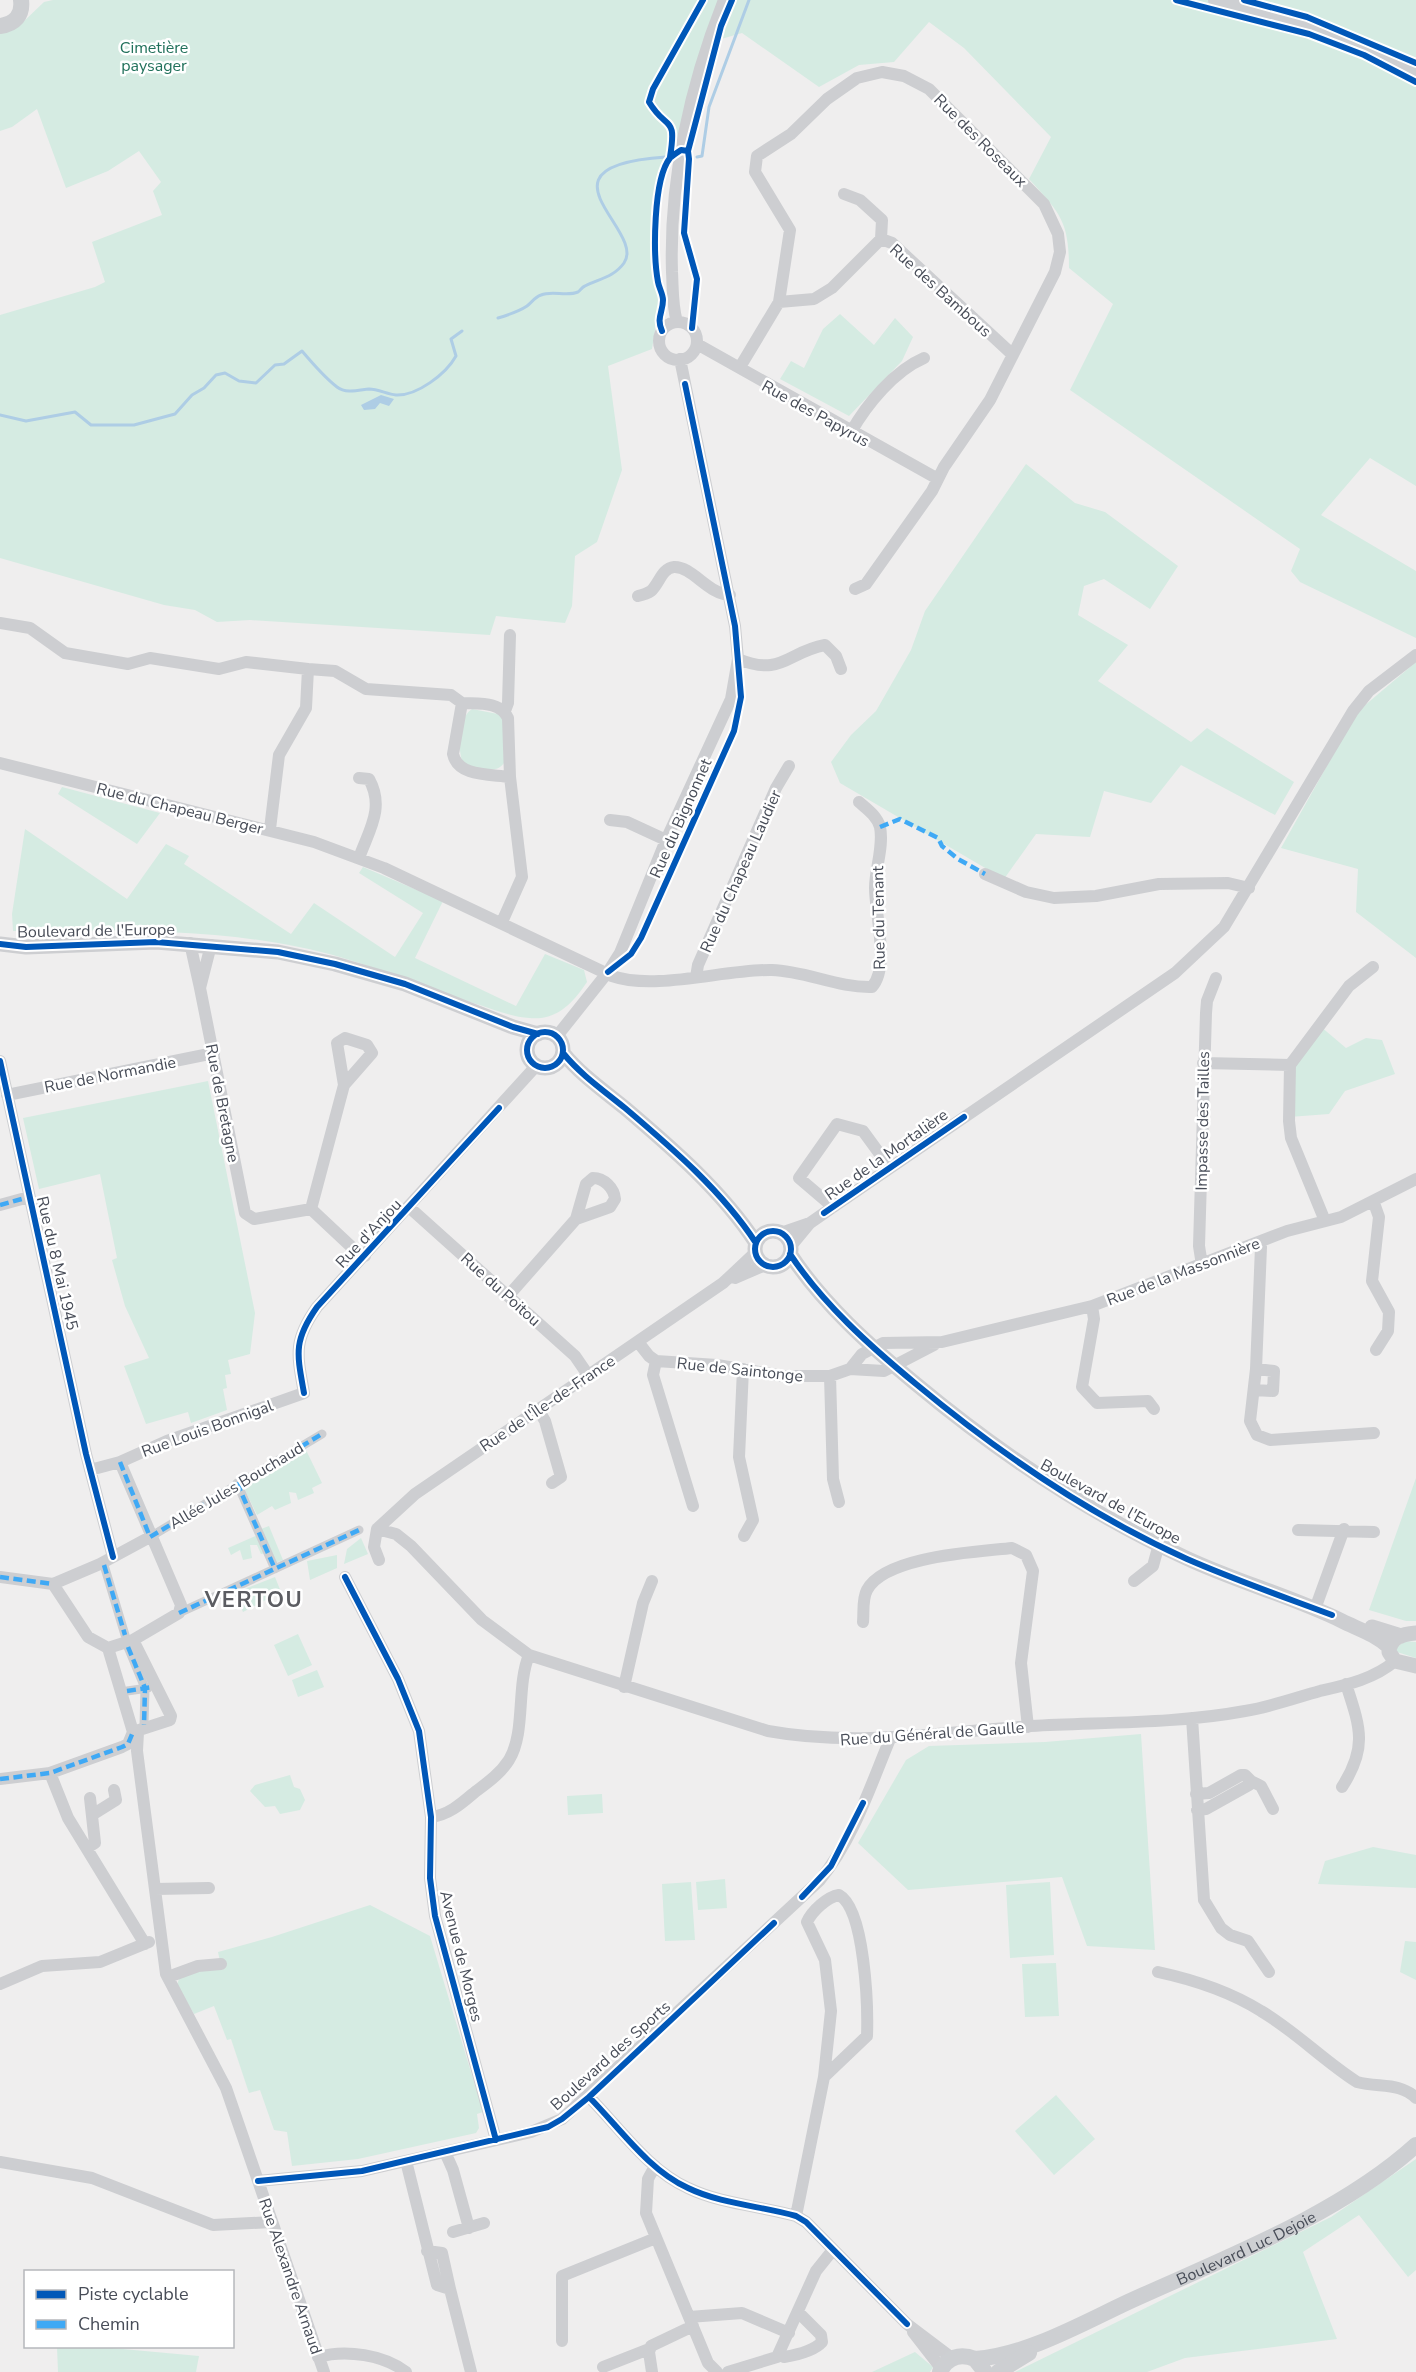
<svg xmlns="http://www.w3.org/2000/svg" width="1416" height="2372" viewBox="0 0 1416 2372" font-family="'Nunito Sans',sans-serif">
<rect width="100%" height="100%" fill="#efeeee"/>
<!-- green -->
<path fill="#d5ebe2" d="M53,0h1363v486l-46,-28 -49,57 95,56v67l-116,-56 -9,-11 9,-22 -230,-159 43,-86 -44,-36c0,-47 -9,-55 -40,-89l22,-42 -87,-89 -35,-26 -35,40 -35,3 -40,22 -77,-54 -38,11 -20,65 -11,52 -15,14 -5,96 6,34 -7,44 -44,17 14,104 -25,72 -22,14 -3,50 -7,17 -69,-7 -6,19 -240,-15 -33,2 -22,-12 -31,-5 -164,-47v-243l95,-28 10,-5 -13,-40 70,-27 -9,-24 8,-9 -22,-31 -31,20 -42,17 -29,-79 -25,18 -12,4v-102l21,-5 23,-22z
M840,314l34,31 21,-27 18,19 -11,24 -53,55 -69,-37 11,-18 13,7 19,-39z
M1026,464l49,39 30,9 73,54 -28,43 -46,-30 -20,7 -6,29 50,30 -30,36 93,61 16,-14 87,54 -19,33 -94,-50 -30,38 -47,-12 -14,46 -54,-3 -32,45 -164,-96 -9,-21 20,-27 25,-24 35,-61 14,-39z
M1416,662v296l-60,-46 2,-43 -77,-21 76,-136z
M472,709l31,6 1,48c-8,12 -27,5 -40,3 -7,-15 -7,-47 8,-57z
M62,787l98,26 -23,31 -79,-50z
M25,829l102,70 39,-55 23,12 -5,8 107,70 23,-31 81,54 28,-44 -64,-40 4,-6 80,34 -28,57 101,48 29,-52 39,16 3,12c-14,21 -30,39 -58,36 -19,-1 -38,-10 -56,-15 -44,-15 -86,-32 -130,-45 -105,-31 -221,-28 -330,-27l-1,-17z
M1320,1026l26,22 20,-10 16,2 13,34 -50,17 -16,23 -40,3 1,-52z
M208,1081l47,232 -5,41 -22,6 3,14 -6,1 2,13 -4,1 4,21 -36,13 -3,-11 -42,12 -22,-58 25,-8 -24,-52 -13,-46 5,-2 -17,-84 -61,15 -16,-71z
M305,1448l17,35 -10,5 2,5 -16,7 -2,-7 -7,-1 2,11 -16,7 -3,-4 -15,9 -15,-31 33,-15 16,-14z
M1416,1478v143h-10l-37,-11z
M269,1526l14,34 -8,3 -14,-34z
M258,1535l8,18 -5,1 -4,-9h-7l2,13 -9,2 -3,-10 -9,5 -3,-7z
M361,1538l7,16 -24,10 3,-15z
M337,1555v13l-27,12 -3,-19z
M275,1577l6,15 -38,20 -9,-19z
M298,1634l14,31 -24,11 -14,-31z
M1405,1641l11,1v16l-19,-6v-5z
M317,1670l7,17 -26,10 -6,-17z
M1141,1734l14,216 -68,-4 -25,-69 -154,13 -50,-47 48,-83 23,-14 116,-4z
M290,1775l4,12 6,2 5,11 -5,10 -20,4 -5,-8 -10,1 -15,-16 5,-6z
M602,1794l1,19 -35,2 -1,-19z
M1373,1847l43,8v33l-98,-4 7,-23z
M725,1879l2,29 -29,2 -2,-28z
M691,1882l4,58 -30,1 -3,-57z
M1050,1882l4,73 -44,3 -4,-73z
M370,1905l60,31 53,176 -6,2 2,14 -3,5 -118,26 -66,7 -5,-34 -13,-2 -14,-40 -11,3 -18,-54 -4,1 -13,-34 -20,8 -17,-29 4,-12 39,-12 -2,-9 54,-15z
M1405,1941l11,1v38l-16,-8z
M1056,1963l3,53 -34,1 -3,-53z
M1056,2095l39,44 -41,36 -39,-44z
M1416,2159v111l-8,7 -49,-62 -56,37 34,87 -152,19 -38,14h-132l316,-155z
M57,2347h44l98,9 -3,16h-138z
M915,2352l18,15 -3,5h-58z"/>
<!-- water -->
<path fill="#aecde5" d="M381,395l13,4 -5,7 -9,-3 -5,6 -11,1 -3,-5z"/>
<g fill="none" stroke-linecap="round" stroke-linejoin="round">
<!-- stream -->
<path stroke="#aecde5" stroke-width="3" d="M697,157l5,-1 7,-49 40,-107
M498,318c10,-3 20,-6 29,-12 5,-4 8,-9 14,-11 12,-5 25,2 37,-3 2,-1 4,-5 7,-6 14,-7 29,-9 39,-23 23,-33 -98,-97 42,-106
M0,415l26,6 49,-9 16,13h43l41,-11 17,-19 12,-7 12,-13 9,-2 14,8 17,2 19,-18 9,-1 18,-13c11,13 22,26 35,36 9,7 22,3 32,2 9,0 18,5 27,6 21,1 50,-21 60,-39l-5,-17 11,-8"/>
<!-- pedestrian -->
<path stroke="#cdced1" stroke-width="9" d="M237,1483l38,86
M150,1537l172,-103
M104,1565l21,70
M179,1613l180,-83
M128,1647l17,41 -1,37
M127,1691l21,-3"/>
<!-- minor -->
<path stroke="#cdced1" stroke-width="12" d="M844,194l16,6 22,20 -1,19
M779,302l35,-3 18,-11 49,-49 11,4 121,112
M677,322c-5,-17 -4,-33 -5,-50 -3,-92 18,-187 52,-272
M659 341a19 19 0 1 1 38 0a19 19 0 1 1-38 0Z
M697,344l241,135
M740,367l39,-65 11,-72 -35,-58 2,-16 34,-22 36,-35 30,-21 25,-6 22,4 25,13 115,115 14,30 2,18 -5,20 -65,128 -46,67 -12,24 -66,93 -11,5
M851,432c16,-28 43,-61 73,-74
M638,596c4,-1 10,-3 13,-5 8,-7 11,-23 23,-24 18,-1 35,28 56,28
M0,623l30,5 35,25 63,11 22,-6 69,11 27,-7 62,7
M738,659c44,18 49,-7 87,-14l11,11 5,13
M505,711l3,-8 2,-68
M0,763l314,79 70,26 228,108c43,15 114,-7 160,-6 34,1 66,18 100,17 18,-20 3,-73 3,-99 0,-19 9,-42 5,-61 -3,-11 -13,-18 -21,-25
M610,820l17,2 39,18
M270,829l9,-74 27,-47 2,-39 27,2 31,18 85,6 11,8
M359,858c10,-28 26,-50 10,-79l-10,-1
M985,874l41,18 28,6 42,-2 63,-12 69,-1 21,5
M502,922l20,-45 -12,-100 -2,-59c-8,-17 -29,-14 -46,-15l-9,51c5,23 37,20 57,23
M190,943l10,45 11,-43
M696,977l2,-12 78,-177 13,-22
M200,988l45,225 9,6 57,-10 48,45 6,2
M557,1036l51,-64 12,-19 46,-113 65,-141 7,-40 -3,-33 -55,-267
M0,1061l86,393 27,103
M1203,1063l87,2
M7,1095l207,-42
M1374,1203l5,14 -7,64 17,31 -1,19 -12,19
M0,1205l29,-8
M833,1207l-34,-29 38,-54 26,7 27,37
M410,1208l165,148 13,19
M311,1209l33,-124 28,-32 -5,-8 -22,-7 -8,5 7,42
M1325,1221l-34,-83 -2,-17 1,-56 59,-79 24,-19
M781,1233l29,-10
M1259,1242l2,5 -5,122 -6,52 7,14 13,5 104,-7
M791,1246l19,-23 23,-16 342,-234 49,-46 129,-216 16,-20 47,-36
M1202,1265l-3,-19 7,-233 1,-12 9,-23
M735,1278l30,-13
M509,1295l67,-76 10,-35 7,-6c11,0 21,10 22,21l-5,8 -34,12
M1092,1306l2,13 -12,68 15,16 51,-2 6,8
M638,1342l11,14 7,5 61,4 66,11h47l20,-7 34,2 50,-26
M656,1361l-3,14 40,131
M743,1369l-4,88 14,63 -9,16
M850,1369l12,-15 21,-11 59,-1 150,-36 195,-75 54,-14 75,-38
M830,1376l3,103 6,23
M1254,1390l19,1 1,-20 -18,-2
M538,1409l7,12 16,56 -9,6
M120,1462l61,143 -2,8 -46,27 -25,8 25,84 37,-12 1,-4 -38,-76
M90,1470l30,-8 47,-21 137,-48c-7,-39 -11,-52 13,-86l220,-242
M377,1529l19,5 15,12 71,74 47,35 239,76c88,16 175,1 263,-5 71,-4 144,-2 214,-15 25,-4 50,-13 75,-20 26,-6 54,-12 75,-30
M377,1529l38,-35 308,-211 32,-30
M377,1529l-3,18 5,13
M1298,1530l76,2
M0,1577l53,7 35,53 20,11
M345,1577l53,102 21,52 12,86 -1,61 5,38 61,224
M1134,1581l19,-15 6,-22
M53,1584l47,-20 50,-27
M1315,1609l29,-80
M863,1622c1,-10 -1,-23 4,-32 18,-34 110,-38 145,-42l14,7 7,16 -12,92 7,64
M624,1687l19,-84 9,-22
M1192,1718l12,182 17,28 9,7 18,6 21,31
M138,1732l-1,19 29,223 60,114 98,284
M50,1773l18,45 77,126
M0,1779l50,-6 72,-26 6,-3 5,-12
M1251,1781l10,5 12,23
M1342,1787c26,-40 18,-60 4,-103
M1196,1794l13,-1 32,-18h4l6,6 -2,4 -43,24 -9,1
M92,1815l24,-15 -2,-10
M431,1817c18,-2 31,-14 44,-25 12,-9 25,-18 34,-32 17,-28 7,-73 20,-105
M87,1848l8,-5 -5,-45
M155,1889l54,-1
M1158,1972c37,8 71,19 103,39 34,20 63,50 96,71 22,6 43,0 59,16
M168,1977l30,-11 23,-2
M0,1984l42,-18 58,-4 49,-20
M589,2097c30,30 59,73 99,91 33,16 73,18 108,28l10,6 101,102 45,34
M445,2152l8,18 16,58
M406,2161l31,124 13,4 21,83
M0,2162l92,16 121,47 59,-3
M655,2166l-7,13 -2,34 62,150 9,9
M258,2181l104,-10 169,-39 31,-13 258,-239c33,-40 50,-93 70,-141
M796,2216l28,-139 7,-66 -6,-51 -18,-38c5,-11 20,-25 32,-27 26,14 29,112 28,141l-43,41
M453,2232l31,-9
M427,2251l15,2 8,36
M689,2317l53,-4 47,20
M913,2332l28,36
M562,2341v-65l94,-38
M780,2354l4,3c12,-2 30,-6 38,-15l-1,-7 -23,-23
M318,2357c28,-8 66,-2 88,15
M603,2367l46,-18
M652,2372l-3,-20 2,-6 42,-20
M728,2372l49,-15 39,-86 16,-20"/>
<!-- tertiary -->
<path stroke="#cdced1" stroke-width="15" d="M0,944l26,3 130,-5 122,10 57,12 70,20 108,43 25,7
M527 1050a18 18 0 1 1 36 0a18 18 0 1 1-36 0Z
M563,1053c18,22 40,37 62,55 47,40 97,83 131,135
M755 1249a18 18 0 1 1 36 0a18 18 0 1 1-36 0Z
M790,1254c33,50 80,92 126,130 83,69 172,129 270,174 51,24 105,38 156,63 16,8 33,13 47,26
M1372,1627l29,9
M1416,1633c-13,1 -26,4 -27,19l6,9 21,5"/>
<!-- secondary -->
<g stroke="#cdcfd2" stroke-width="16">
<path d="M1216,0l94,25 106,48"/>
<path d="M0,26c15,-2 23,-11 21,-26"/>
<path id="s1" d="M975,2359c50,-3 108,-36 153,-57 94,-43 211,-87 288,-157"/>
<path d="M940,2372c7,-15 20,-19 35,-13l10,13"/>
<path d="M998,2372l31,-19"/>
</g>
<!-- quiet -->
<path stroke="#3fa9f5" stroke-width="4.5" stroke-dasharray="9 4.5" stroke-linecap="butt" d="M880,827l20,-8 38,19 4,8 16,13 27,15
M0,1205l29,-8
M120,1462l30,75 172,-103
M237,1483l38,86
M104,1565l21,70
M0,1577l53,7
M179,1613l180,-83
M128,1647l17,41 -1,37
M127,1691l26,-4
M0,1779l50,-6 72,-26 6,-3 5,-12"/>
<!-- cycleway casing -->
<g stroke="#fff" stroke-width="10">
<path id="cycleway" d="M1176,0l133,34 55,21 52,27
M1244,0l63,17 109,46
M688,151l33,-125 11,-26
M670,157c7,-43 -3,-25 -21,-55l4,-13 50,-89
M662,331c-6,-13 1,-19 1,-31 0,-6 -4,-12 -5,-18 -5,-27 -5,-103 12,-124 3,-3 8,-6 11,-8l7,1 1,8 -5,74 13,46 -5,49
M0,944l26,3 130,-5 122,10 57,12 70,20 108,43 25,7
M608,972l23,-18 10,-16 93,-207 7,-34 -6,-71 -50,-242
M527 1050a18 18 0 1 1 36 0a18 18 0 1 1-36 0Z
M563,1053c18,22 40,37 62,55 47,40 97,83 131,135
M0,1061l86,393 27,103
M824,1213l140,-96
M755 1249a18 18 0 1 1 36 0a18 18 0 1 1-36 0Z
M790,1254c33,50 80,92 126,130 83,69 173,131 271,175 48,21 97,38 145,56
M304,1393c-7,-39 -11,-52 13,-86l182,-199
M345,1577l53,102 21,52 12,86 -1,61 5,38 61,224
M802,1897l29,-31 32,-63
M589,2097c30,30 59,73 99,91 33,16 73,18 108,28l10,6 101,102
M258,2181l104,-10 186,-44 14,-8 27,-22 185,-174"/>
</g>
<!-- cycleway -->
<use href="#cycleway" stroke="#0057b8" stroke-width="6"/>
</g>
<g text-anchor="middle" stroke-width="5" stroke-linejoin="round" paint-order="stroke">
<!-- park labels -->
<g font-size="16" fill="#21715b" stroke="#fff">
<text x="154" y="53">Cimetière<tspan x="154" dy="18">paysager</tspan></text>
</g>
<!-- street labels -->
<g font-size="16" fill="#484d58" stroke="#fff">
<text transform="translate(981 140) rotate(45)" y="6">Rue des Roseaux</text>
<text transform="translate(941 290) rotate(42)" y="6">Rue des Bambous</text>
<text transform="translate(816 413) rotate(29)" y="6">Rue des Papyrus</text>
<text transform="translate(180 808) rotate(14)" y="6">Rue du Chapeau Berger</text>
<text transform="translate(680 818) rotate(-66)" y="6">Rue du Bignonnet</text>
<text transform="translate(740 871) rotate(-66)" y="6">Rue du Chapeau Laudier</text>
<text transform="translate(878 918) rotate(-91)" y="6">Rue du Tenant</text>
<text transform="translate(96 930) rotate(-1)" y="6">Boulevard de l'Europe</text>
<text transform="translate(110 1074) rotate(-11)" y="6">Rue de Normandie</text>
<text transform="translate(223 1103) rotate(79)" y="6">Rue de Bretagne</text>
<text transform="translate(1202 1121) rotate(-89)" y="6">Impasse des Tailles</text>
<text transform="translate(886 1154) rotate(-35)" y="6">Rue de la Mortalière</text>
<text transform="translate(368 1233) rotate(-47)" y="6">Rue d'Anjou</text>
<text transform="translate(58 1263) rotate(77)" y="6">Rue du 8 Mai 1945</text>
<text transform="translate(1183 1271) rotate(-21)" y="6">Rue de la Massonnière</text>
<text transform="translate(501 1289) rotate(42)" y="6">Rue du Poitou</text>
<text transform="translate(740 1369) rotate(6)" y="6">Rue de Saintonge</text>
<text transform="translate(547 1403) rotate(-34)" y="6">Rue de l'Île-de-France</text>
<text transform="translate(207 1428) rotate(-20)" y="6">Rue Louis Bonnigal</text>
<text transform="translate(236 1485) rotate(-31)" y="6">Allée Jules Bouchaud</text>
<text transform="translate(1111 1501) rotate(29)" y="6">Boulevard de l'Europe</text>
<text transform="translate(932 1733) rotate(-4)" y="6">Rue du Général de Gaulle</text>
<text transform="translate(462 1956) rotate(76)" y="6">Avenue de Morges</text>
<text transform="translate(610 2055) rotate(-42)" y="6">Boulevard des Sports</text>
<text dy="6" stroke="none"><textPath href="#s1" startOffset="294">Boulevard Luc Dejoie</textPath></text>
<text transform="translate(291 2276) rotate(71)" y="6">Rue Alexandre Arnaud</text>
</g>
<!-- district labels -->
<g font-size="22" font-weight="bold" letter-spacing="1.5" fill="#5b5c61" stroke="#fff">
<text x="254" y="1607">VERTOU</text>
</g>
</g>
<!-- legend -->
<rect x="24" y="2270" width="210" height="78" fill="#ffffff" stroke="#b6b8bc" stroke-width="1.5"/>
<rect x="36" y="2290" width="30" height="9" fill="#0057b8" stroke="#b6b8bc" stroke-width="1.5"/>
<text x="78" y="2300" font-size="18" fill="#484d58">Piste cyclable</text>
<rect x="36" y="2320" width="30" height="9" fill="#3fa9f5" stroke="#b6b8bc" stroke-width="1.5"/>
<text x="78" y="2330" font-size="18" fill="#484d58">Chemin</text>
</svg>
